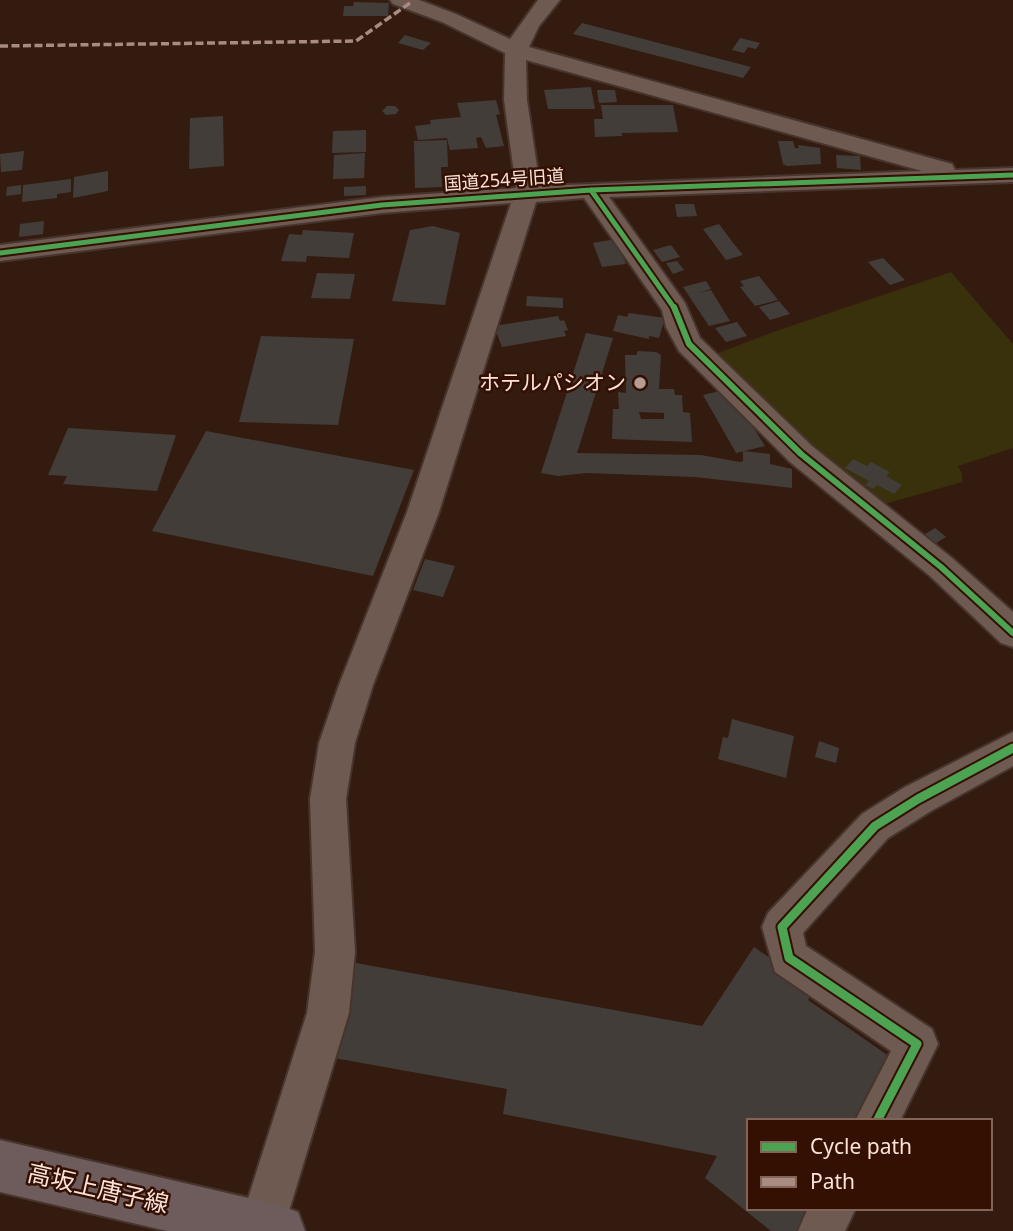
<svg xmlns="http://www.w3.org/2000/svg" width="1013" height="1231" viewBox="0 0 1013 1231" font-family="'Noto Sans','Noto Sans JP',sans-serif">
<rect width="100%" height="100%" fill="#341b10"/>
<!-- green -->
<path fill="#38310b" d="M951,272l62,72v104l-55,18 4,8v8l-74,21 -21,-4 -154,-144 60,-23z"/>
<!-- building -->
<path fill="#433d3a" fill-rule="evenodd" d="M354,2l35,1 -1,13h-45l1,-10h9z
M582,23l169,44 -8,11 -170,-44z
M405,35l26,8 -8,7 -25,-7z
M740,38l20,5 -4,6 -8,-2 -4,6 -12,-3z
M591,87l4,22h-47l-4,-19z
M597,90h18l2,12 -18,1z
M496,100l4,14 -4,1 8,31 -18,2 -5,-11 -5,1 2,10 -28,2 -3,-12 -29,2 -3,-14 16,-2 -1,-4 31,-3 -4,-14z
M601,105h72l5,27 -56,1v3l-27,1 -1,-18h9z
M395,106l4,4 -3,4 -10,1 -4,-4 5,-5z
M223,116l1,50 -35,3 1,-51z
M366,130v22l-34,1 1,-22z
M447,140l1,27h-7l1,20 -27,1 -1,-47z
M778,141h15l2,7h4l-1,-3 22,3 1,16 -34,2 -4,-2z
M24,151l-2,19 -21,2 -1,-18z
M365,153l-1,25 -31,1 1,-24z
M836,155l24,1 1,14 -24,-2z
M108,171v20l-35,7 1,-21z
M71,179v13l-14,2v4l-35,4 1,-17z
M21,185v9l-15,2 1,-9z
M366,186v9l-22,1v-9z
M675,204h19l3,12 -20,1z
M44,221l-1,13 -24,3 1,-13z
M719,224l15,20 9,11 -17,5 -23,-31z
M433,226l27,7 -15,72 -53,-4 18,-71z
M303,230l51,3 -5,25 -42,-2 -1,6 -25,-1 8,-27 13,1z
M616,239l10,25 -24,3 -9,-24z
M671,245l9,12 -18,5 -9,-12z
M883,258l22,22 -15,5 -22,-23z
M677,261l7,9 -11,4 -7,-11z
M317,273l38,1 -5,25 -39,-1z
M759,276l19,24 -23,6 -15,-19 4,-1 -4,-5z
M706,281l5,8 -13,4 13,-3 19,31 -21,5 -26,-39z
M527,296l36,2v10l-37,-2z
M779,301l11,13 -20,6 -11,-13z
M629,313l36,5 -6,20 -10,-2v3l-36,-8 5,-16 9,2z
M558,316l2,5 4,-1 4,10 -4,1 2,5 -64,11 -8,-21z
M737,322l10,14 -21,6 -11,-14z
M586,333l27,5 -36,115 124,2 39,7 3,-1v-10l27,3v10l22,5v19l-97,-11 -108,-4 -29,3 -17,-3z
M261,336l93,3 -16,86 -99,-3z
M638,351l18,1 5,3 -2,34h15l1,6h7l1,17 7,1 2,29 -80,-3 1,-30h6l-1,-17 8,1 -1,-38h11zM639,412l25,1v6h-23z
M724,390l19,28 4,-1 18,29 -29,7 -33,-58z
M68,428l108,7 -19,56 -94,-7 4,-8 -19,-1z
M206,431l208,39 -41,106 -221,-45z
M853,459l14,7 4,-4 19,10 -4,4 16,9 -8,9 -17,-9 -4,4 -8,-4 4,-4 -24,-13z
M935,528l11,9 -16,10 -11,-9z
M425,559l30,7 -12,31 -30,-7z
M732,719l62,17 -8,42 -68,-19 5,-22 5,1z
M819,741l20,7 -3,15 -21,-6z
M754,947l60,42 -6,11 85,59 -34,62h-110v87h63l-13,23h-28l-66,-53 12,-22 -214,-42 4,-25 -184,-33 22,-95 357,65z"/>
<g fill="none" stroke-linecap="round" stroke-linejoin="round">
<!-- minor casing -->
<g stroke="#47342d" stroke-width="4">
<path id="minor" d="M390,0h29l37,14 54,25 28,-39h22l-21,26 -10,21 423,117 3,6 58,-2v14l-404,15 76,106 15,35 112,108 140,112 61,54v35l-12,-4 -71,-67 -140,-114 -111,-111 -13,-24 -4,-17 -78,-112 -48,4 -97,310 -66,173 -18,58 -9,56 9,153 -6,61 -66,218h-42l-2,-4 68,-214 8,-61 -5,-153 9,-56 20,-58 68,-173 104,-309 -129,10 -382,48v-16l382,-48 134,-9 -12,-88 1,-47 -63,-31 -49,-18zM526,60l396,111 -382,15 -13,-86z
M1013,732v34l-82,45 -43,27 -85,95 3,13 126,83 6,15 -38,77h-45l36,-70 -116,-79 -13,-45 6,-14 94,-99 43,-27z
M808,1208h48l-11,23h-47z"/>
</g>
<!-- major casing -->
<g stroke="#47342d" stroke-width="4">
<path id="major" d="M0,1140l279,65 19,7 7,19h-138l-167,-39z"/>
</g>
<!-- minor -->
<use href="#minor" fill="#6e5a51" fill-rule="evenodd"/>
<!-- major -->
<use href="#major" fill="#6d5c5b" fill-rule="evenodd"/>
<!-- quiet -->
<path stroke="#a88b81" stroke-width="3.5" stroke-dasharray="8 3.5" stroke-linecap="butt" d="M0,46l356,-5 54,-38"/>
<!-- cycleway-far2 casing -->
<g stroke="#331002" stroke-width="9">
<path id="cycleway-far2" d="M591,190l84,119
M0,253l382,-48 209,-15 422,-15"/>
</g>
<!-- cycleway-far1 casing -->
<g stroke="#331002" stroke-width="10">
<path id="cycleway-far1" d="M674,307l15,37 112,110 140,113 72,66"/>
</g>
<!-- cycleway casing -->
<g stroke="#331002" stroke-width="13">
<path id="cycleway" d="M877,1121l40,-77 -128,-86 -7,-31 93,-101 43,-27 95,-51"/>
</g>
<!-- cycleway-far2 -->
<use href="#cycleway-far2" stroke="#4ca352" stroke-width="5"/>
<!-- cycleway-far1 -->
<use href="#cycleway-far1" stroke="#4ca352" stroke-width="6"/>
<!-- cycleway -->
<use href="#cycleway" stroke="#4ca352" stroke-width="9"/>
</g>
<!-- markers -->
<circle fill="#b69c92" stroke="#331002" stroke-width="2.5" cx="640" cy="383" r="7"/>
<g text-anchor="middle" stroke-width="5" stroke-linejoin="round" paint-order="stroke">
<!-- far-street labels -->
<g font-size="18" fill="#fce2d8" stroke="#331002">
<text transform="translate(504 180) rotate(-4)" y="6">国道254号旧道</text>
</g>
<!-- poi labels -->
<g font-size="21" fill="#fce2d8" stroke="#331002" text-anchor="end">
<text x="626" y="390">ホテルパシオン</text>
</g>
<!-- near-street labels -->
<g font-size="24" fill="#fce2d8" stroke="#331002">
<text transform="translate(98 1189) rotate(13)" y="8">高坂上唐子線</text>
</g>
</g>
<!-- legend -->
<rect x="747" y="1119" width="245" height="91" fill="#331002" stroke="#836458" stroke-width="2"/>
<rect x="761" y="1142" width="35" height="10" fill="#4ca352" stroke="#836458" stroke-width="2"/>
<text x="810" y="1154" font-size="21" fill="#fce2d8">Cycle path</text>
<rect x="761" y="1177" width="35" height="10" fill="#a88b81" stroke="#836458" stroke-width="2"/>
<text x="810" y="1189" font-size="21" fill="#fce2d8">Path</text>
</svg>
